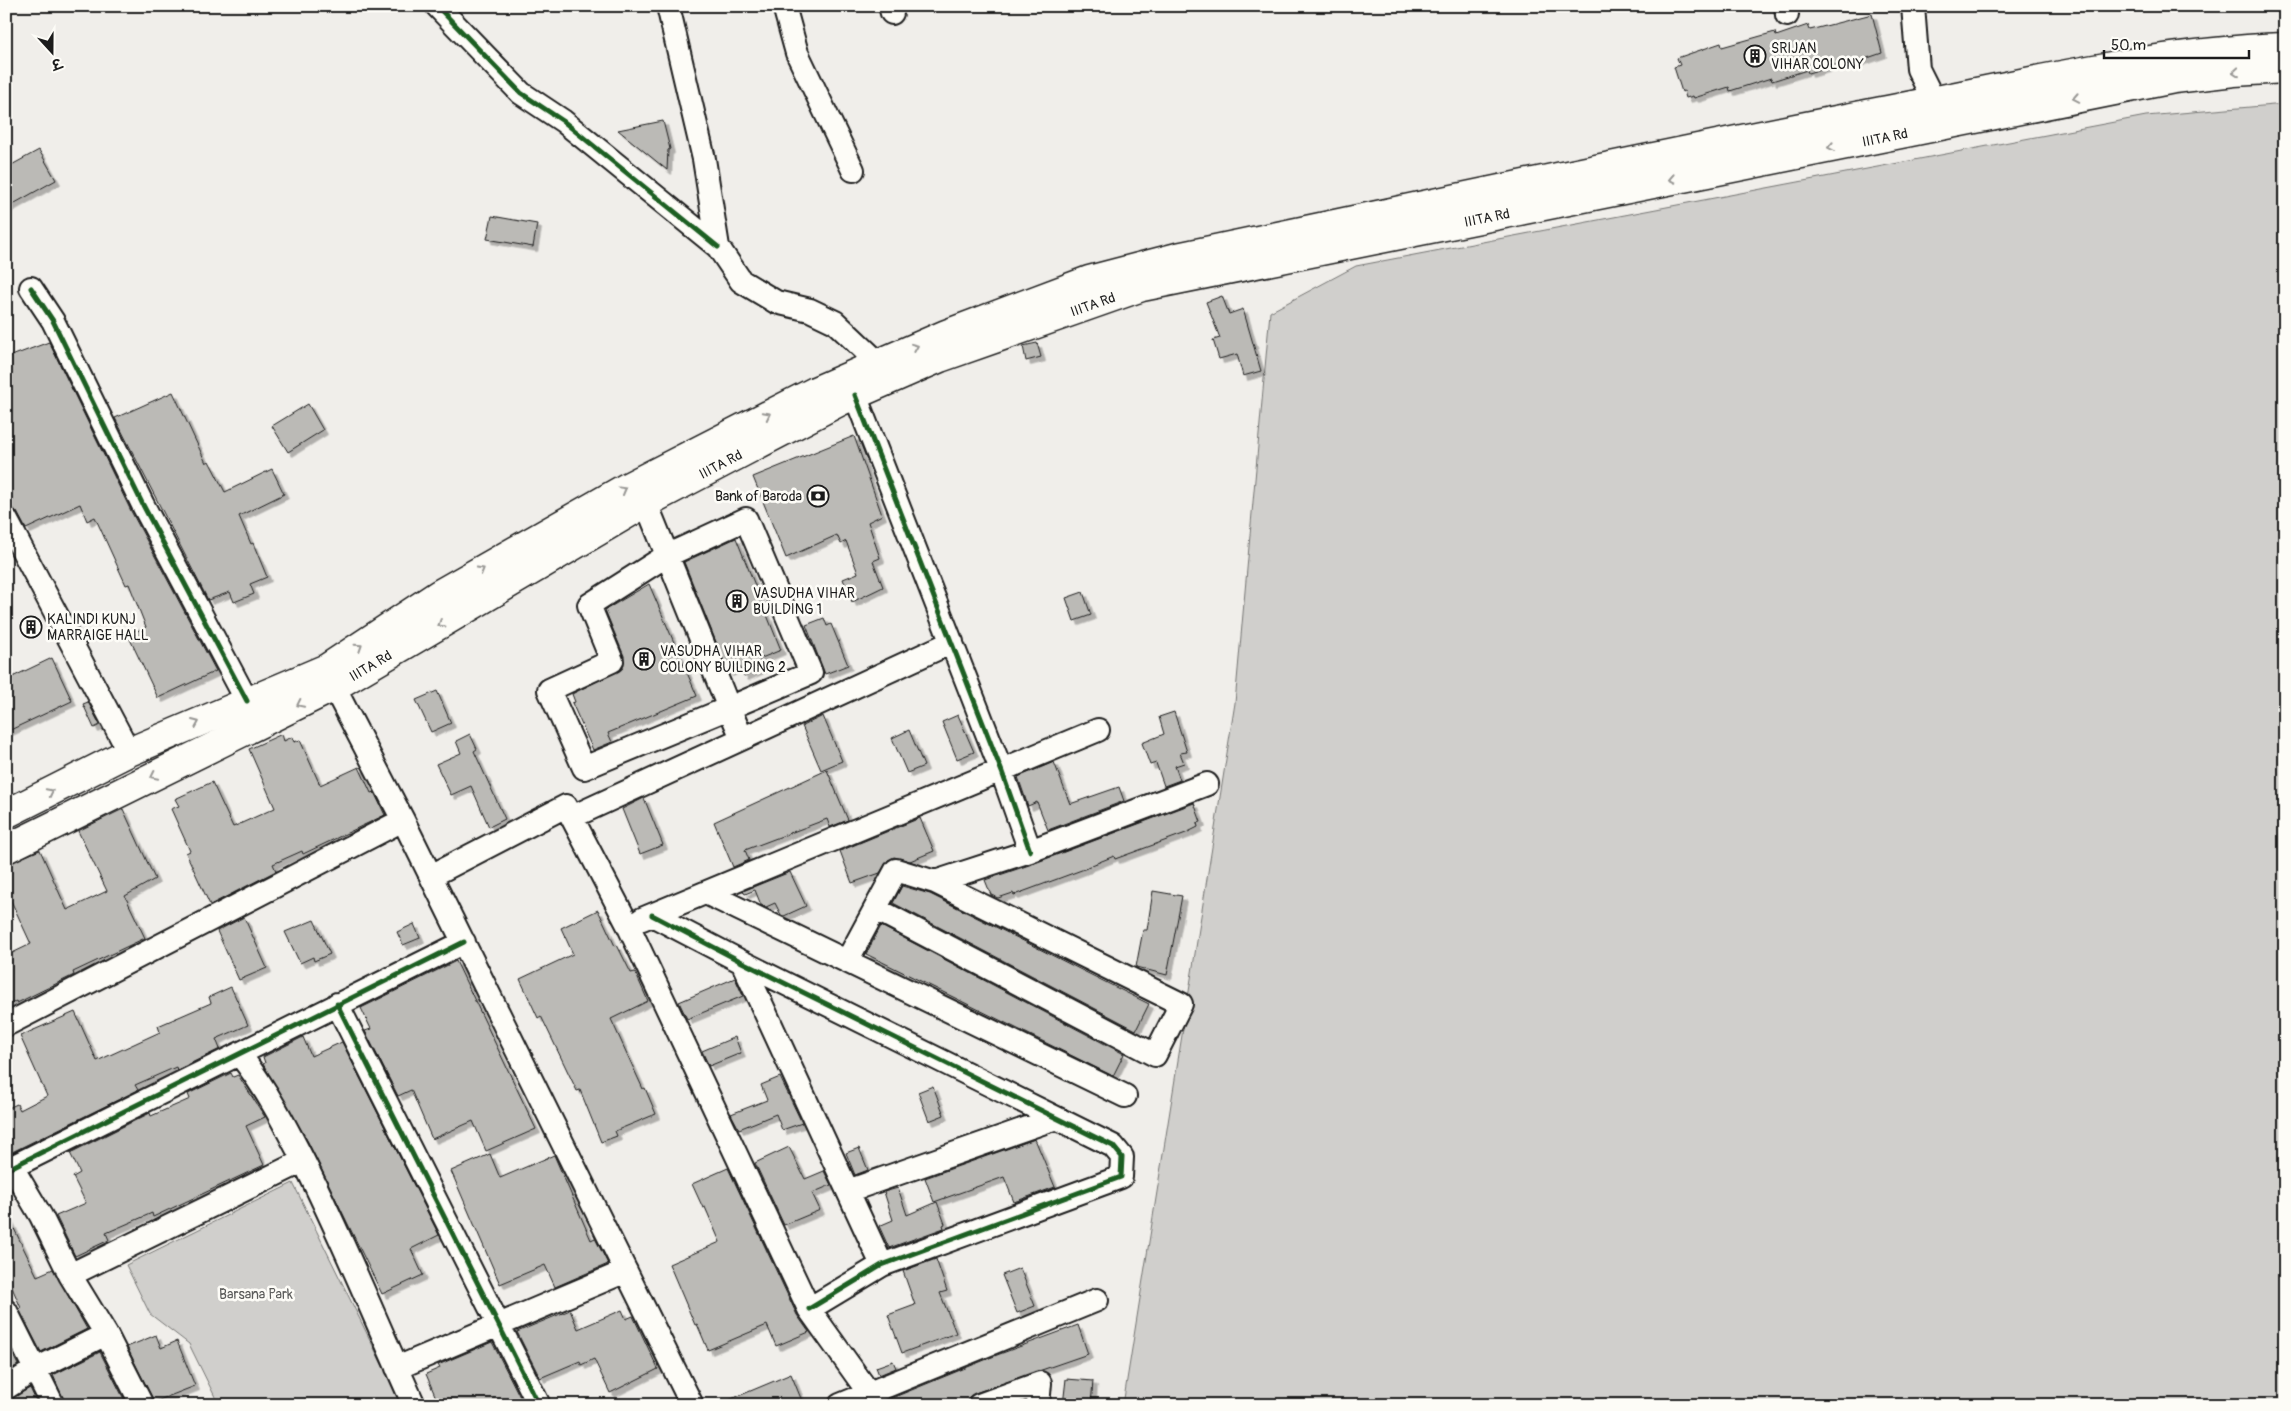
<svg xmlns="http://www.w3.org/2000/svg" width="2291" height="1411" viewBox="0 0 2291 1411" font-family="Pangolin,'Playpen Sans Deva',sans-serif">
<defs>
<filter id="shadow"><feDropShadow dx="4.5" dy="4.5" stdDeviation="0" flood-color="#0004"/></filter>
</defs>
<rect width="100%" height="100%" fill="#f0eeea"/>
<filter id="ink" filterUnits="userSpaceOnUse"><feTurbulence type="fractalNoise" baseFrequency=".02" numOctaves="2"/><feDisplacementMap in="SourceGraphic" scale="10" xChannelSelector="R" yChannelSelector="G"/><feConvolveMatrix kernelMatrix="1 2 1 2 8 2 1 2 1" color-interpolation-filters="sRGB"/></filter>
<g filter="url(#ink)">
<!-- green -->
<path fill="#d0cfcc" stroke="#767674" d="M2285,104v1301h-1162l112,-702 35,-391 86,-46 790,-150z
M293,1183l109,222h-183l-30,-61 -39,-30 -24,-49z"/>
<!-- building -->
<path fill="#bbbab6" stroke="#1c1c1c" filter="url(#shadow)" d="M1872,14l10,39 -35,12 -10,1v-2l-29,9 -1,-3 -35,11 -1,-3 -41,13 -1,-4 -35,11 -1,-2 -7,2 -2,-7 -2,1 -8,-25 6,-2 -3,-7 44,-15 1,4 53,-15 1,4 32,-11 2,5z
M663,121l7,28 -2,1 -1,20 -49,-40z
M39,150l17,30 -50,28v-40z
M492,216l45,8 -4,23 -46,-8z
M1222,296l7,18 14,-5 18,62 -18,5 -6,-22 -18,5 -6,-19 7,-2 -14,-36z
M49,342l82,169 85,160 -58,27 -30,-63 18,-8 -17,-43 -3,1 -31,-68 -8,4 -7,-17 -54,25 -9,-17 -11,-6v-148z
M1037,343l4,14 -15,4 -3,-15z
M173,392l33,71 3,-2 16,31 47,-23 12,25 -45,22 12,28 2,-1 14,34 -17,7 4,10 -20,8 -4,-10 -22,8 -93,-182z
M308,404l15,26 -35,22 -16,-26z
M854,436l28,79 -14,7 12,36 -7,3 10,26 -31,15 -9,-23 15,-6 -12,-32 -5,3 -4,-9 -51,23 -33,-81z
M736,538l45,112 -22,9 3,9 -18,8 -4,-9 -12,5 -44,-110z
M649,584l48,112 -89,37 4,9 -19,8 -21,-47 3,-1 -3,-8 51,-26 1,-12 -19,-46z
M1083,592l8,23 -17,6 -8,-23z
M824,618l3,8 4,-2 17,41 -23,9 -19,-49z
M52,658l20,43 -66,31v-52z
M437,691l14,32 -20,9 -15,-32z
M88,702l12,23 -6,3 -11,-24z
M1174,712l13,40 -7,1 4,10 -9,3 5,14 -16,6 -8,-23 -6,2 -8,-22 22,-9 -5,-17z
M958,715l16,37 -17,7 -15,-37z
M823,716l19,45 -21,9 -19,-44z
M909,730l15,36 -17,7 -15,-35z
M282,734l2,7 8,-4 2,5 6,-2 20,45 39,-18 12,26 3,-1 11,23 -82,39 -1,-3 -29,13 3,7 -66,34 -24,-52 4,-2 -19,-42 8,-3 -4,-7 37,-17 21,45 42,-19 -26,-59z
M470,734l7,15 -3,2 31,68 -16,8 -18,-41 -20,9 -15,-31 25,-11 -5,-12z
M1054,762l16,42 49,-17 5,14 -76,29 -11,-28 -9,4 -10,-29z
M827,770l21,50 -18,7 -3,-8 -82,31 4,10 -16,7 -19,-45z
M644,798l19,47 -23,9 -18,-45z
M1194,803l7,19 -4,1 1,4 -12,6 -71,26 -1,-3 -27,11v1l-73,27 -1,-2 -15,5 -7,-3 -6,-15 50,-17z
M123,809l32,70 -30,17 20,42 -72,34 1,3 -57,28 -1,-2 -10,5v-50l25,-12 -25,-54v-26l34,-14 27,60 40,-19 -29,-60z
M920,818l14,33 -24,10 -16,-4 -6,3 -8,13 -28,10 -12,-32z
M790,872l16,34 -22,10 -3,-1 -6,-12 -9,4 -5,-2 -6,-15 -10,4 -2,-3z
M902,886l28,8 219,110 -13,26 -243,-127z
M1153,891l29,5 -15,79 -31,-8 7,-37h4z
M598,910l17,36 2,-1 14,28 4,-1 13,29 -37,18 32,70 2,-1 11,26 -41,17 2,5 -16,6 -21,-52 -3,1 -36,-75 -3,2 -18,-39 53,-25 -12,-26z
M244,917l23,51 -28,12 -22,-49z
M314,920l16,34 -16,7 -1,-4 -13,6 -15,-31z
M414,924l6,14 -17,7 -6,-13z
M881,926l243,128 -11,22 -247,-122z
M456,961l80,168 -50,22 -13,-30 -41,18 -21,-49 -13,6 -33,-65 6,-2 -10,-21z
M735,978l8,18 -56,23 -8,-17z
M231,987l17,38 -32,14 4,10 -43,21 -1,-3 -41,18 3,5 -132,65v-46l11,-5 3,6 27,-14 -27,-60 55,-24 22,49 63,-29 -2,-6 53,-23 -2,-6z
M303,1037l8,19 31,-14 97,193 -28,14 12,26 -41,19 -74,-152 -45,-78 2,-1 -2,-6z
M735,1037l6,16 -32,13 -7,-15z
M231,1073l2,4 5,-2 27,42 -19,9 18,39 -111,52 -1,-4 -46,20 3,7 -34,16 -19,-40 30,-13 -13,-26 7,-4 -10,-20 80,-40 1,3 39,-17 -2,-5z
M780,1077l22,46 -20,7 -6,-16 -37,15 -8,-15 36,-14 -6,-15z
M933,1086l11,29 -15,6 -11,-29z
M1035,1139l20,48 -41,15 -10,-25 -70,25 -9,-24z
M789,1147l16,32 19,-8 7,14 -19,8 8,17 -36,15 -29,-62z
M859,1148l9,22 -13,5 -9,-22z
M490,1154l10,24 54,-23 37,85 4,-2 13,26 -53,23 -10,-22 -45,19 -49,-113z
M728,1168l69,147 12,17 -33,14 -9,-21 -59,25 -11,-26 -2,1 -26,-61 51,-22 -15,-35 -2,1 -11,-24z
M898,1188l9,27 30,-13 8,22 -2,1 1,3 -55,20 -10,-22 14,-6 -9,-28z
M6,1212l31,64 16,-7 34,60 -46,23 -22,-43 2,-1 -15,-34z
M936,1259l11,32 -7,2 16,40 -54,20 -14,-38 27,-10 -12,-34z
M1020,1268l15,38 -18,7 -15,-38z
M570,1310l8,19 44,-19 4,9 7,-3 25,53 -48,24 -16,-34 -13,6 -1,-4 -40,17 -23,-46z
M1078,1325l10,29 -113,39 -6,4 -3,8h-91l122,-50z
M156,1335l5,13 16,-7 18,45 -41,16 -27,-55z
M6,1341l12,24 -12,7z
M492,1342l32,63h-85l-13,-31 14,-6 -2,-3z
M100,1352l27,53h-61l-13,-30z
M893,1361l3,7 -17,7 -3,-8z
M791,1374l11,27 -8,4h-77z
M1066,1379l27,2 -2,24h-28z
M30,1388l8,17h-32v-4z"/>
<g fill="none" stroke-linecap="round" stroke-linejoin="round">
<!-- minor casing -->
<g stroke="#1c1c1c" stroke-width="26">
<path id="minor" d="M437,6l84,87 42,28 155,126
M668,6l36,153 14,88 23,34 35,21 34,8 25,12 55,52
M784,6l13,47 56,117
M890,6l2,7
M1786,6l1,9
M1913,6l5,63 16,32
M31,288l22,33 90,184 104,196
M855,395l147,377 28,79
M646,503l83,205 82,-35 -65,-154 -80,37 -77,49 23,56 -63,29 35,78 145,-60 13,30
M6,519l123,233
M328,671l6,16 69,133 289,585
M572,817l380,-175
M431,876l135,-70 62,119 181,384 60,84
M935,882l95,-31 177,-67
M706,893l419,203
M652,915l90,47 371,184 9,11 -1,20 -239,88 -73,44
M642,919l456,-189
M847,961l49,-91 39,12 246,122 -26,51 -279,-146
M742,962l140,303
M337,1004l202,401
M6,1025l397,-205
M240,1055c26,33 45,70 64,107 40,80 73,162 110,243
M12,1167l29,49 29,59 36,59 36,71
M6,1170l458,-228
M848,1191l208,-73
M70,1275l233,-114
M6,1311l47,94
M397,1368l229,-97
M6,1388l28,-18 72,-36
M840,1405l257,-105
M979,1405l61,-22 -2,22"/>
</g>
<!-- major casing -->
<g stroke="#1c1c1c" stroke-width="31">
<g id="major">
<path d="M6,814l123,-62 198,-84 112,-74 188,-107 190,-97 129,-56 143,-54 88,-23c235,-49 469,-100 705,-146 133,-26 267,-59 403,-64"/>
<path id="s1" d="M6,849l328,-162 312,-184 193,-101 101,-44 202,-71 1032,-208 60,-7 51,-3"/>
</g>
</g>
<!-- minor -->
<use href="#minor" stroke="#fdfcf7" stroke-width="22"/>
<!-- major -->
<use href="#major" stroke="#fdfcf7" stroke-width="28"/>
<!-- cycleway casing -->
<g stroke="#fdfcf7" stroke-width="8">
<path id="cycleway" d="M437,6l84,87 42,28 155,126
M31,288l22,33 90,184 104,196
M855,395l147,377 28,79
M652,915l90,47 371,184 9,11 -1,20 -239,88 -73,44
M337,1004l202,401
M6,1170l458,-228"/>
</g>
<!-- cycleway -->
<use href="#cycleway" stroke="#1b5e20" stroke-width="5"/>
</g>
<!-- one-way arrows -->
<defs><path id="oneway-chevron" d="M-2-3.5L2.5 0L-2 3.5" fill="none" stroke-width="1.6" stroke-linecap="round" stroke-linejoin="round" transform="scale(1.25)"/></defs>
<g stroke="#989794">
<use href="#oneway-chevron" transform="translate(2236 72) rotate(175)"/>
<use href="#oneway-chevron" transform="translate(2076 98) rotate(169)"/>
<use href="#oneway-chevron" transform="translate(1831 147) rotate(169)"/>
<use href="#oneway-chevron" transform="translate(1672 179) rotate(169)"/>
<use href="#oneway-chevron" transform="translate(915 347) rotate(-22)"/>
<use href="#oneway-chevron" transform="translate(767 415) rotate(-27)"/>
<use href="#oneway-chevron" transform="translate(623 490) rotate(-29)"/>
<use href="#oneway-chevron" transform="translate(481 570) rotate(-30)"/>
<use href="#oneway-chevron" transform="translate(441 624) rotate(149)"/>
<use href="#oneway-chevron" transform="translate(359 647) rotate(-33)"/>
<use href="#oneway-chevron" transform="translate(300 704) rotate(154)"/>
<use href="#oneway-chevron" transform="translate(196 723) rotate(-23)"/>
<use href="#oneway-chevron" transform="translate(154 776) rotate(154)"/>
<use href="#oneway-chevron" transform="translate(50 792) rotate(-27)"/>
</g>
</g>
<!-- icons -->
<defs>
<g id="building-ring" transform="scale(1.125)"><circle r="9.5" fill="#fdfcf7" stroke="#1c1c1c" stroke-width="1.5"/><path d="M-4-6H4V6H1V3H-1V6H-4ZM-2.5-4.3h1.7v1.8h-1.7ZM.8-4.3h1.7v1.8H.8ZM-2.5-1h1.7V.8h-1.7ZM.8-1h1.7V.8H.8Z" fill="#1c1c1c"/></g>
<g id="bank-ring" transform="scale(1.125)"><circle r="9.5" fill="#fdfcf7" stroke="#1c1c1c" stroke-width="1.5"/><path d="M-6-4H6V4H-6ZM0-2.3a2.3 2.3 0 1 0 0 4.6a2.3 2.3 0 1 0 0-4.6Z" fill="#1c1c1c"/></g>
</defs>
<g fill-rule="evenodd">
<use href="#building-ring" x="1755" y="56"/>
<use href="#bank-ring" x="818" y="496"/>
<use href="#building-ring" x="737" y="601"/>
<use href="#building-ring" x="31" y="627"/>
<use href="#building-ring" x="644" y="659"/>
</g>
<g text-anchor="middle" stroke-width="5" stroke-linejoin="round" paint-order="stroke">
<!-- poi labels -->
<g font-size="14" fill="#1c1c1c" stroke="#fdfcf7" text-anchor="start">
<text x="1771" y="53">SRIJAN<tspan x="1771" dy="16">VIHAR COLONY</tspan></text>
<text x="802" y="501" text-anchor="end">Bank of Baroda</text>
<text x="753" y="598">VASUDHA VIHAR<tspan x="753" dy="16">BUILDING 1</tspan></text>
<text x="47" y="624">KALINDI KUNJ<tspan x="47" dy="16">MARRAIGE HALL</tspan></text>
<text x="660" y="656">VASUDHA VIHAR<tspan x="660" dy="16">COLONY BUILDING 2</tspan></text>
</g>
<!-- street labels -->
<g font-size="14" fill="#1c1c1c" stroke="#fdfcf7">
<text dy="5" stroke="none"><textPath href="#s1" startOffset="2028">IIITA Rd</textPath></text>
<text dy="5" stroke="none"><textPath href="#s1" startOffset="1622">IIITA Rd</textPath></text>
<text dy="5" stroke="none"><textPath href="#s1" startOffset="1218">IIITA Rd</textPath></text>
<text dy="5" stroke="none"><textPath href="#s1" startOffset="812">IIITA Rd</textPath></text>
<text dy="5" stroke="none"><textPath href="#s1" startOffset="408">IIITA Rd</textPath></text>
</g>
<!-- park labels -->
<g font-size="14" fill="#5b5b5a" stroke="#fdfcf7">
<text x="256" y="1299">Barsana Park</text>
</g>
</g>
<!-- margin -->
<rect width="2291" height="1411" fill="none" stroke="#fdfcf7" stroke-width="25"/>
<rect x="12" y="12" width="2266" height="1386" fill="none" stroke="#1c1c1c" stroke-width="2" filter="url(#ink)"/>
<!-- north arrow -->
<g transform="translate(52 52) rotate(159)" stroke="#fdfcf7" stroke-width="4" paint-order="stroke">
<path d="M0-4L9 19L0 12L-9 19Z" fill="#1c1c1c"/>
<text y="-8" font-size="14" font-weight="bold" text-anchor="middle" fill="#1c1c1c">उ</text>
</g>
<!-- scale -->
<path d="M2104 50v8h145v-8" fill="none" stroke="#1c1c1c" stroke-width="2.5"/>
<text x="2111" y="50" font-size="15" fill="#1c1c1c" stroke="#fdfcf7" stroke-width="4" paint-order="stroke">50 m</text>
</svg>
